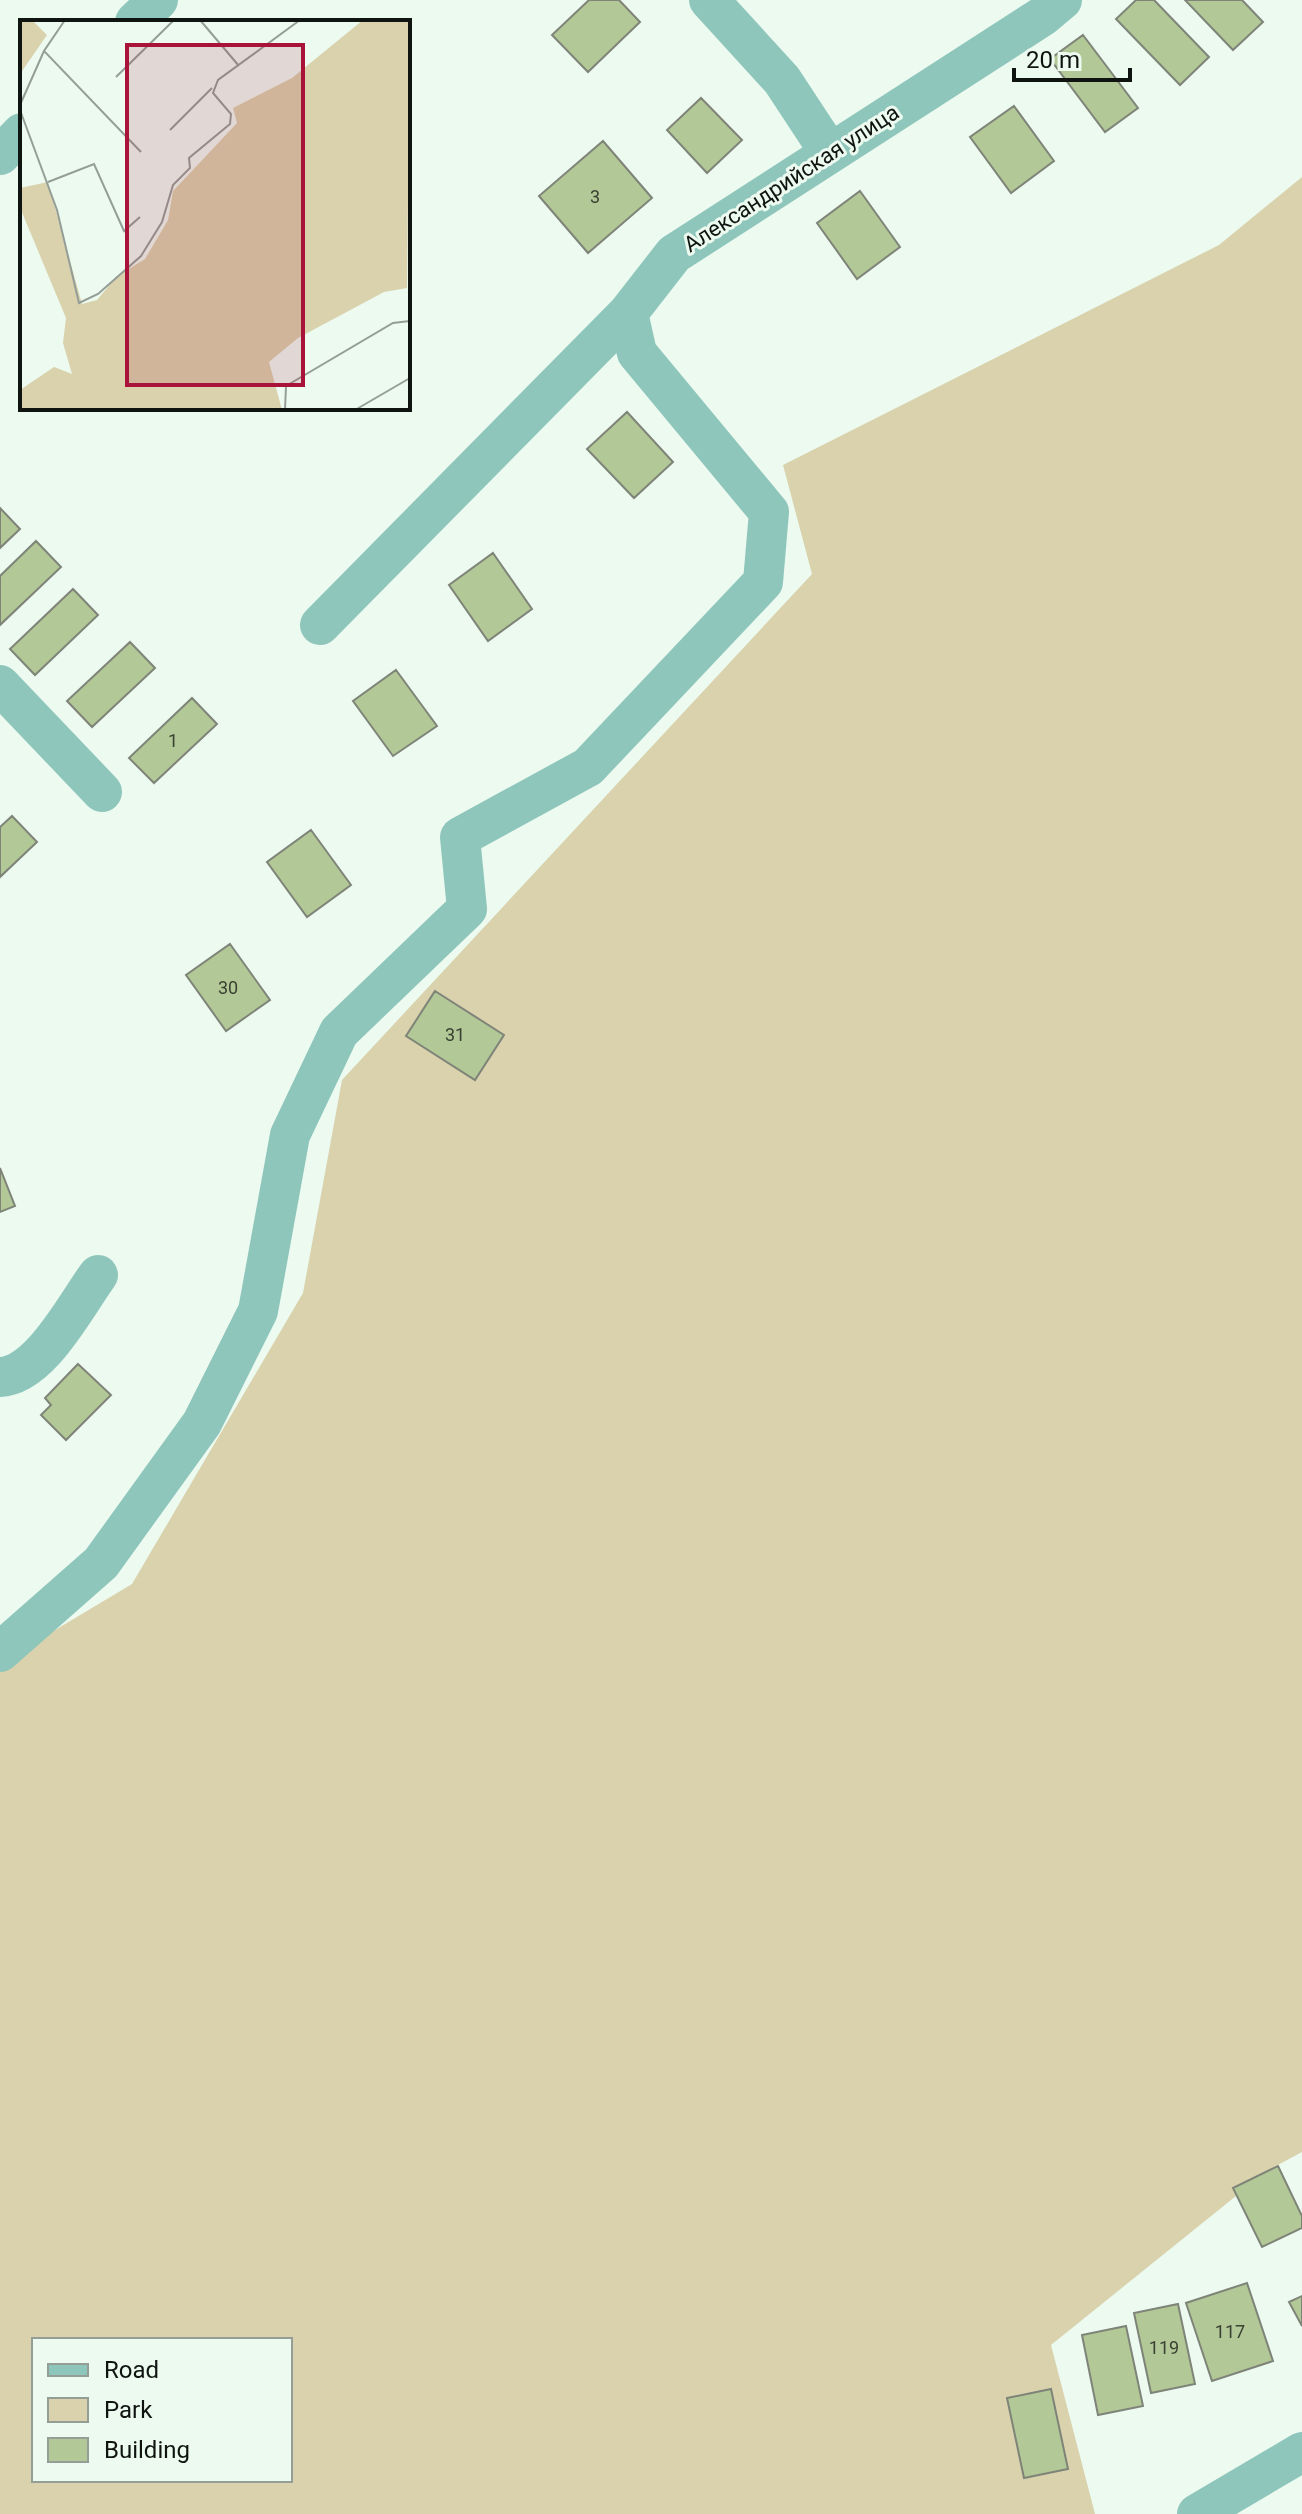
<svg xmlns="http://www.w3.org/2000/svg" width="1302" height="2514" viewBox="0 0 1302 2514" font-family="Roboto,sans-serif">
<rect width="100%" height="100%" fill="#ecfaf0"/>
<!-- green -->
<path fill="#d9d2ad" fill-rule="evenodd" d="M1302,177v1975l-35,19 -216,174 44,169h-1095v-851l132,-79 171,-291 39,-213 470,-506 -29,-109 436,-220zM34,2340h256v140h-256z"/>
<!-- building -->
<path fill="#b3c897" stroke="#7f8478" stroke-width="2" d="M589,0h30l21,22 -52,50 -36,-37z
M1136,0h18l55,57 -29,28 -64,-66z
M1185,0h57l21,22 -30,28z
M1083,35l55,73 -33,24 -55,-73z
M701,98l41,42 -35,33 -40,-43z
M1014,106l40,55 -43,32 -41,-56z
M603,141l49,57 -64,55 -49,-57z
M860,191l40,56 -43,32 -40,-56z
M627,412l46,50 -39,36 -47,-49z
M0,508l20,21 -20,19z
M36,541l25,26 -61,58v-49z
M493,553l39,56 -44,32 -39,-56z
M73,589l25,26 -63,60 -25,-26z
M130,642l25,26 -63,59 -25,-26z
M396,670l41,56 -44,30 -40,-55z
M192,698l25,26 -63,59 -25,-25z
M12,816l25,26 -37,35v-50z
M311,830l40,55 -44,32 -40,-55z
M230,944l40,56 -44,31 -40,-56z
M435,991l69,44 -29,45 -69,-44z
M0,1168l15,38 -15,6z
M78,1364l33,31 -45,45 -25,-25 10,-10 -6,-7z
M1278,2166l24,50v12l-40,19 -29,-59z
M1247,2283l26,78 -61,20 -26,-78z
M1302,2296v30l-13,-24z
M1178,2304l17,80 -44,9 -17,-80z
M1126,2326l17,80 -45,9 -16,-80z
M1051,2389l17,80 -44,9 -17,-80z"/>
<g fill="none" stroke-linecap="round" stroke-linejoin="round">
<!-- street -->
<path stroke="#8fc6bc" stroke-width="40" d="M709,0l73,80 48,73
M135,22l23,-22
M0,155l22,-22
M320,625l308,-312
M0,685l102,107
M0,1377c40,-1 76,-72 98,-102
M0,1652l101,-89 101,-140 56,-112 32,-176 49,-103 128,-123 -7,-72 128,-70 175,-185 6,-70 -132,-159 -9,-40 46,-59 369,-238 19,-16
M1197,2514l105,-62"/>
</g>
<g text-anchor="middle" stroke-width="6" stroke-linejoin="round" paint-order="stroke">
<!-- number labels -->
<g font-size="18" fill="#394132">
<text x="595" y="203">3</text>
<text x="173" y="747">1</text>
<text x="228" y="994">30</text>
<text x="455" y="1041">31</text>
<text x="1230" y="2338">117</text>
<text x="1164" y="2354">119</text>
</g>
<!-- street labels -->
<g font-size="22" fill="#101411" stroke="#ecfaf0">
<text transform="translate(791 178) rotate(-33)" y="8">Александрийская улица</text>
</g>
</g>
<!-- overview -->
<g transform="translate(20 20)">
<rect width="390" height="390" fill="#ecfaf0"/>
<path d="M0,0h12l15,15 -27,39zM343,0h47l-3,268 -23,4 -86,46 -29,24 13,48h-262v-20l34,-23 18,7 -9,-31 3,-25 -45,-108 -1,-22 28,-6 34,122 15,-4 20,-24 28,-17 23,-39 5,-29 64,-68 -4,-15 59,-30z" fill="#d9d2ad"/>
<path fill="none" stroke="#949e97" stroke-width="2" d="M45,0l-21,31 97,101M180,0l39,46M96,57l58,-57M0,85l24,-54M0,90l37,100 22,93 19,-9 43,-38 21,-34 11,-37 17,-17 -1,-10 41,-34 1,-10 -18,-21 5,-13 82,-60M150,110l42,-42M28,162l46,-18 30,67 16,-14M265,390l1,-24 107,-63 17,-2M335,390l55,-32"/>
<path fill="#a91239" fill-opacity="0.15" stroke="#a91239" stroke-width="4" d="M107,25h176v340h-176z"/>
<rect width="390" height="390" fill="none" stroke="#101411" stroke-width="4"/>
</g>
<!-- legend -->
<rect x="32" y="2338" width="260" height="144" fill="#ecfaf0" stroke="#949e97" stroke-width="2"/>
<rect x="48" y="2364" width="40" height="12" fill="#8fc6bc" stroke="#949e97" stroke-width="2"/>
<text x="104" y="2378" font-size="24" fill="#101411">Road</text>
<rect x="48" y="2398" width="40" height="24" fill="#d9d2ad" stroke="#949e97" stroke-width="2"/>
<text x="104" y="2418" font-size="24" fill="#101411">Park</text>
<rect x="48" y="2438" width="40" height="24" fill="#b3c897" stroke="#949e97" stroke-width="2"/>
<text x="104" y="2458" font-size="24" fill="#101411">Building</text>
<!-- scale -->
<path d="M1014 68v12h116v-12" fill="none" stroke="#101411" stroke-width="4"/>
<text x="1026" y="68" font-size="24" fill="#101411" stroke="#ecfaf0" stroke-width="6" paint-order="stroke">20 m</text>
</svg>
